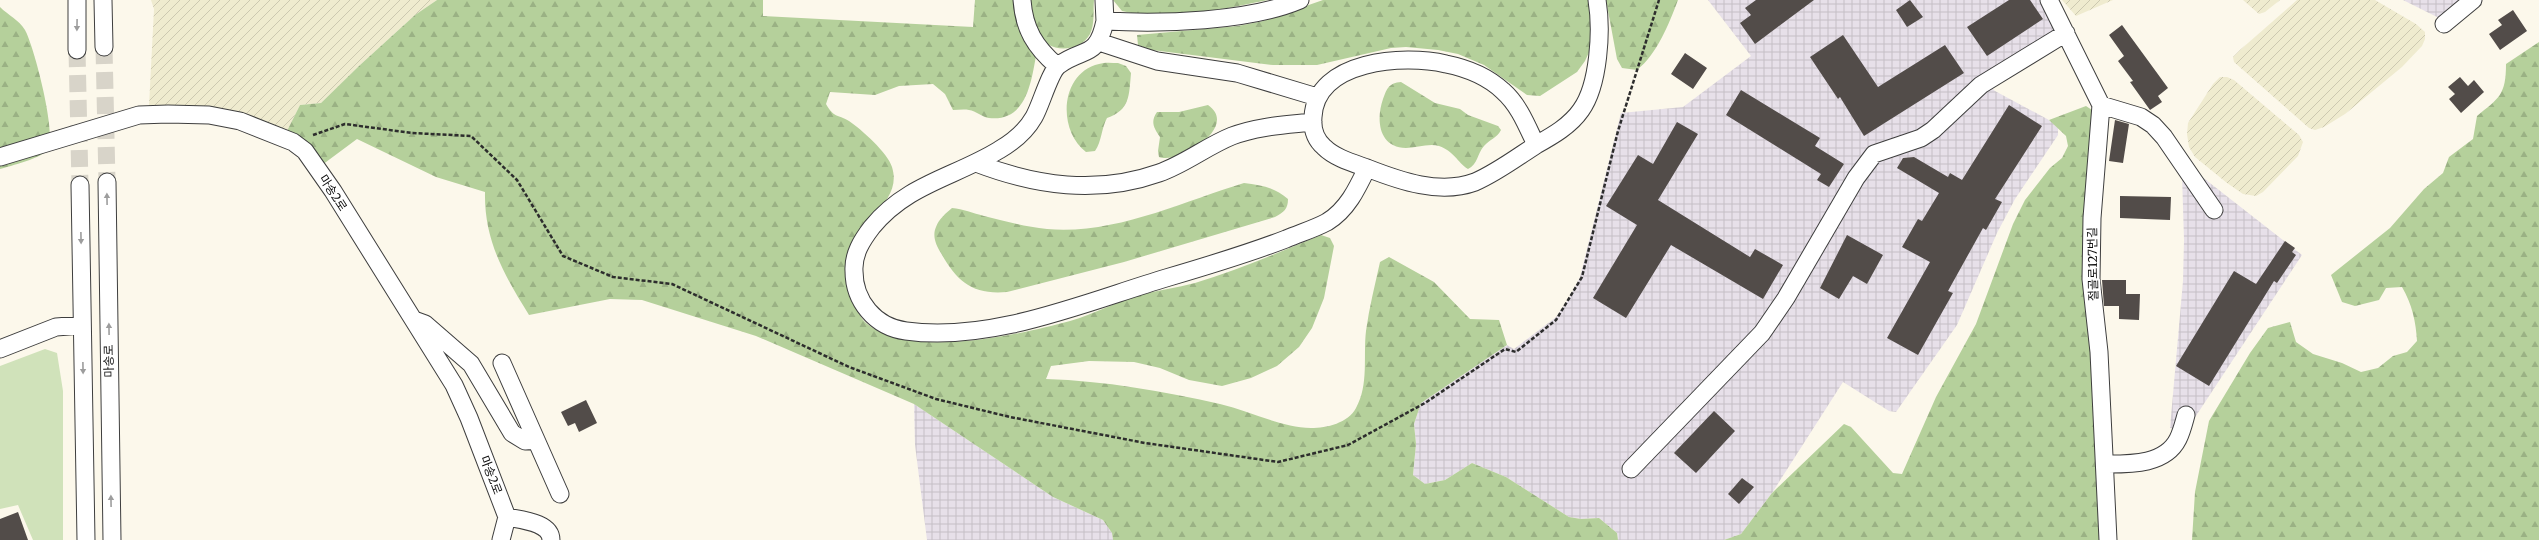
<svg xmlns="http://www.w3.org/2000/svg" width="2539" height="540" viewBox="0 0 2539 540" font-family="Merriweather,'Noto Sans KR',serif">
<defs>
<pattern id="industrial-grid" width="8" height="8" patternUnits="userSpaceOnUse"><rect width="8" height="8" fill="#e7e0e9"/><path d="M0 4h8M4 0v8" fill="none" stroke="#c5bfc6"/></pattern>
<pattern id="farmland-furrows" width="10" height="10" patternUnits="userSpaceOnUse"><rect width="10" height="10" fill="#efebcf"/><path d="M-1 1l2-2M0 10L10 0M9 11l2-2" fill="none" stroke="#ccc8b0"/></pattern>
<pattern id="forest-firs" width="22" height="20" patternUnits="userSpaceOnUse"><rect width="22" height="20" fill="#b5d09b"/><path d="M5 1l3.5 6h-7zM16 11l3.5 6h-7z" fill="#9ab184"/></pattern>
</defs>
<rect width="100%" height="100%" fill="#fcf8eb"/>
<!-- industrial -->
<path fill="url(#industrial-grid)" d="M1708,0h334l13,25 -1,5 -74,47 15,14 54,29 9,8v7l-43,64 -18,34 -40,92 -61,87 -7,-1 -46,-29 -71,111 -31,41 -17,6h-106l-1,-7 -18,-15 -18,1 -12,-2 -63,-40 -34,-14 -27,17 -20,4 -12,-9 3,-31 -2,-20 7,-21 86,-58 7,4 42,-32 12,-17 12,-23 41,-164 62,-6 68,-51z
M2403,0h63l-27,18z
M2192,169l110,86 -116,176 -16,-3 13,-147 1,-41 -2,-66z
M914,404l139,93 50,23 9,13 1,7h-186l-12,-95z"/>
<!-- farmland -->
<path fill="url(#farmland-furrows)" d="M151,0h286l-22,15 -55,50 -39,38 -21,2 -13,26 -90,-25h-48l5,-97z
M2062,0h51l-37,16z
M2243,0h37l-15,12 -6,2z
M2297,0h78l41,24 9,8v7l-3,7 -20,21 -57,47 -21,13 -9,3 -6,-2 -75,-66 -1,-5 7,-7z
M2220,77h7l7,3 65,55 4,7 -5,14 -35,36 -7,4 -13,-2 -16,-11 -32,-26 -6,-10 -2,-13 1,-11 25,-39z"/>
<!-- forest -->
<path fill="url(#forest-firs)" d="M437,0h326v16l210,11 2,-27h41l9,43 11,13c-5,27 -10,66 -47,62 -7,-1 -13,-7 -20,-8 -5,-1 -11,0 -16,0l-8,-16 -12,-10 -34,2 -24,9 -45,-3 -4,12c8,14 11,10 23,17 12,8 39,32 43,46 15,48 -71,61 -39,133 3,7 7,18 13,23 44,37 152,12 204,-2 24,-7 46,-19 70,-26 18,-5 37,-7 55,-12 43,-13 85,-31 126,-48l9,3 4,8 -10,52 -12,30 -13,19 -22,19 -26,12 -29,8 -33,-6 -29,-12 -26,-6 -45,-1 -38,5 -5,13c59,2 117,12 174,25 30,7 59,23 91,24 16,0 37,-5 45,-20 13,-23 7,-52 10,-77 3,-23 9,-46 14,-69l9,-5 45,25 36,37 29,1 8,25 -86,58 -7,21 2,20 -3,31 12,9 20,-4 27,-17 34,14 63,40 12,2 18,-1 18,15 1,7h-505l-1,-7 -9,-13 -50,-23 -139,-93 -158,-68 -114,-36 -32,-1 -81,16c-25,-40 -45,-75 -44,-123l-49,-15 -79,-38 -35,26 -35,-34 13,-26 21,-2 39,-38 55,-50z
M1029,0h65c-1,10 1,24 -4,34 -10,19 -43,20 -53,-1 -4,-10 -5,-23 -8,-33z
M1113,0h155c-46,9 -100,22 -146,11z
M1323,0h268l-1,50 -5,11 -8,11 -37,24 -13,-1 -43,-30 -26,-11 -20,-4 -32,-3 -15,1 -74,17h-44l-121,-15 -14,-5 -1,-10 101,-9 25,-5z
M1606,0h72c-9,24 -21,54 -41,70l-15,-2 -5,-9z
M0,7c8,8 19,13 25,23 9,16 32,104 23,119 -5,9 -38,17 -48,20z
M2539,42v498h-347l3,-48 14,-71 41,-68 18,-25 22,-6 6,20 17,12 29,9 19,9 17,-4 15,-12 14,-4 10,-11c-1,-19 -5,-37 -15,-54l-16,1 -7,12 -24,6 -13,-4 -11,-27 59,-47 34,-39 19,-16 6,-16 24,-18 4,-23c22,-18 29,-21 29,-52z
M1118,63l8,3 5,7c-2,23 -1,37 -24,45 -6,11 -5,23 -12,33l-9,1c-29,-22 -26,-79 13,-88 6,-2 13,-1 19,-1z
M1401,82l34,21 25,6 8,6 30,11 3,4c-4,8 -11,9 -17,16 -7,8 -6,18 -16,23 -11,-7 -14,-18 -29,-23 -10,-3 -23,2 -33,2 -28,-1 -30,-29 -23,-49 4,-11 6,-16 18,-17z
M1208,105c32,22 -30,60 -49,52l-1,-6 2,-14c-6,-9 -10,-15 -3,-25h22z
M2086,106l9,6 -5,75 17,353h-383l17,-6 31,-41 72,-69 7,3 42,46 9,1 34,-77 40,-73 37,-100 12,-24 25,-32 12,-10 6,-12 -2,-10 -17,-16z
M1244,183c17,2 30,4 44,16 0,10 -4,13 -13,18l-151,45 -117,30c-34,3 -50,-10 -66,-39 -5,-8 -9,-17 -5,-26 3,-8 10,-14 16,-19 11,1 21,5 32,8 21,5 41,11 63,13 68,6 134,-27 197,-46z"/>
<!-- garden -->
<path fill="#d0e2ba" d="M45,349l12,4 6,38v149h-30l-15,-35 -18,4v-143z"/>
<!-- building -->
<path fill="#524c49" d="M1756,0h58l-59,44 -15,-21 11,-8 -6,-7z
M1910,0l13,17 -16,10 -11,-17z
M2009,0h21l13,19 -56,37 -20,-29z
M2513,10l14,21 -27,19 -11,-16 13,-9 -4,-5z
M2122,25l46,63 -10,8 4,6 -12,8 -20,-28 3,-1 -15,-20 6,-5 -15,-21z
M1843,35l35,52 67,-42 19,28 -100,63 -24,-39 -2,2 -28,-42z
M1685,53l22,15 -14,21 -22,-15z
M2460,77l8,9 6,-6 10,12 -23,21 -12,-14 6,-5 -7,-7z
M1741,90l79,48 -5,8 29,18 -15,23 -12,-7 4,-6 -95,-59z
M2009,105l33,21 -47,73 7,3 -16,28 -3,-2 -35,63 5,2 -35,62 -31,-17 43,-76 -28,-15 16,-28 4,2 17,-28 -42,-25 6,-10 11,-1 34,20 2,-4 12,7z
M2115,120l14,4 -6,39 -14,-2z
M1677,122l21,12 -40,66 92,57 5,-8 28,16 -20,34 -92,-54 -45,73 -33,-20 44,-73 -31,-19 32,-51 15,9z
M2120,196l51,1 -1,23 -50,-2z
M1847,235l36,20 -16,29 -14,-8 -14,23 -19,-11z
M2285,241l10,7 -3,4 4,3 -19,28 -3,-2 -65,105 -33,-20 58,-95 22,13z
M2102,280h24v14h14l-1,26 -20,-1v-13h-15z
M586,400l11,23 -18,9 -4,-9 -7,3 -7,-14z
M1714,411l21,20 -39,42 -22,-20z
M1742,478l12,9 -15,17 -11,-10z
M18,512l10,28h-28v-21z"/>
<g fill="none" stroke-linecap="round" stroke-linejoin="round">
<!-- minor-tunnel -->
<path stroke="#d8d4c9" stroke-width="17" stroke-dasharray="17 8" stroke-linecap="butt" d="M104,47l3,135
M77,50l3,135"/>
<!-- minor casing -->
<g stroke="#3e3e3e" stroke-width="19">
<path id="minor" d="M103,0l1,47
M1022,0c2,29 13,47 35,66
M1104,0l1,21
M1300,0c-52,22 -138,24 -195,21 -8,38 -21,26 -46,44 -9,6 -18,40 -25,52 -8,14 -21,25 -35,33 -44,27 -92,34 -127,77 -10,13 -19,27 -18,44 0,30 21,56 52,60 85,12 180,-29 260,-53 41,-12 81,-24 120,-39 14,-6 28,-10 41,-17 20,-12 30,-33 40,-54 -14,-5 -32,-10 -43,-21 -9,-8 -12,-19 -11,-30 3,-57 91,-63 133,-53 20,4 42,13 57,27 16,14 24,35 33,54 16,-9 34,-19 45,-35 18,-25 21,-80 16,-110
M2049,0l52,105 -9,113 -1,61 8,73 9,188
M2444,24l29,-24
M1099,42l58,19 80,12 80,24
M77,50v-50
M2101,105l40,12 12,8 11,12 50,73
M0,157l139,-42 29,-1 41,1 31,6 53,21 12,9 28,40 121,194 15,33 38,99
M976,163c60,23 121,32 183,10 26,-9 48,-27 73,-37 26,-10 54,-11 81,-14
M1367,168c33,13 73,27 108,14 21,-9 41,-24 61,-37
M107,182l5,358
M80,185l6,355
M414,320l11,4 46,40 41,69 13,8 11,-1
M0,349l56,-22 26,-2
M502,363l58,131
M2105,464c25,0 60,1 73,-25 4,-8 6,-17 8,-24
M1631,469l131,-136 24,-35 70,-120 18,-24 47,-16 12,-8 48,-45 85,-52
M507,517c14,3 44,5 44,23
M501,540l6,-23"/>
</g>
<!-- path -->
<path stroke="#2d2d2d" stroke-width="2.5" stroke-dasharray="4 2" stroke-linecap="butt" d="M313,135l32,-11 67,9 59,3 46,44 46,76 50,21 59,7 177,83 87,32 74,18 135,26 133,19 70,-17 77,-42 80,-54 11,3 40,-32 26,-43 36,-146 41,-131"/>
<!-- minor -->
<use href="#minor" stroke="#fff" stroke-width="17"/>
</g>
<!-- one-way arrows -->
<defs><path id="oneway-solid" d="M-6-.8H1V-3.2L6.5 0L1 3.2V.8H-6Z"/></defs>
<g fill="#9d9d9d">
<use href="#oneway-solid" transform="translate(77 25) rotate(91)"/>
<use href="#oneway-solid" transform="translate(107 199) rotate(-91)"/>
<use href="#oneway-solid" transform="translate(81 238) rotate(89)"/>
<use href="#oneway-solid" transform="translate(109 329) rotate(-91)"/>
<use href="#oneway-solid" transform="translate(83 368) rotate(89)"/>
<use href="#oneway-solid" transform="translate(111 501) rotate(-91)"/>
</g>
<g text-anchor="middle" stroke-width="4" stroke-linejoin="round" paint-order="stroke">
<!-- street labels -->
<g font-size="12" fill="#0b0b0b" stroke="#fff">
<text transform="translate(333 193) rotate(57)" y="4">마송2로</text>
<text transform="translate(2093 264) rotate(-91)" y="4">절골로127번길</text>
<text transform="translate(109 361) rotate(-91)" y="4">마송로</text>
<text transform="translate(491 475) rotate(69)" y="4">마송2로</text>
</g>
</g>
</svg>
